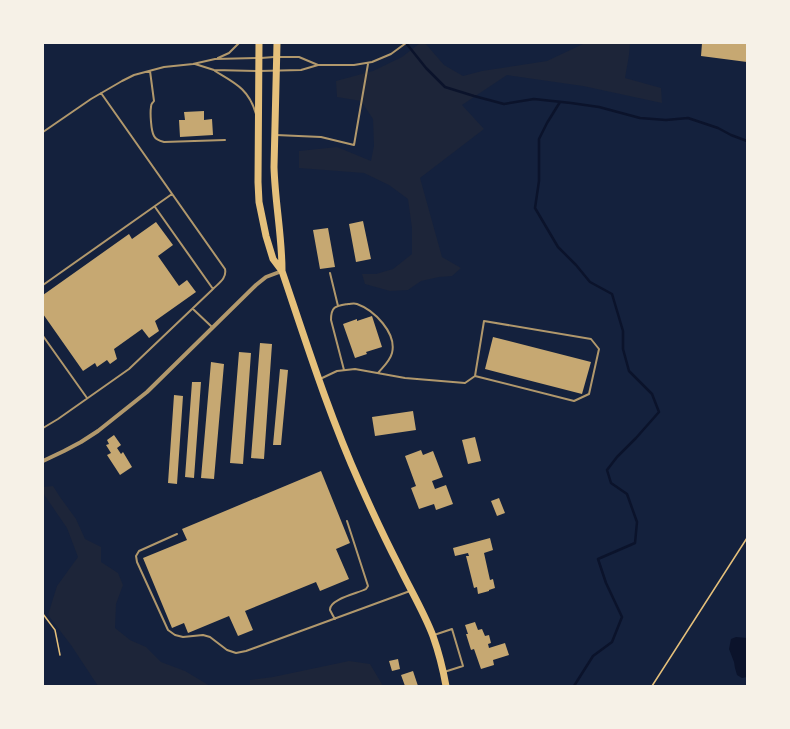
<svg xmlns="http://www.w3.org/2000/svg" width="790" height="729" viewBox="0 0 790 729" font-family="Roboto,sans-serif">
<rect width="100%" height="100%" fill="#14213d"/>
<!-- green -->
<path fill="#1d2539" d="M420,43h5l19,22 19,11 19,-5 65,-10 36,-17v-1h47l-1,12 -4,23 36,10 1,15 -79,-17 -76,-11 -45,30 22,24 -64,49 22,79 19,11 -9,8 -13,1 -18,4 -13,9 -18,1 -25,-7 -3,-10h14l17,-5 19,-15v-26l-4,-29 -19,-14 -25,-12 -65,-5v-17l38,-4 34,14 3,-15 -1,-27 -12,-18 -24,-4 -1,-16 37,-10 29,-14z
M53,486l7,11 16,22 9,20 16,8v15l17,11 5,12 -7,19 -1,24 15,12 16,7 15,15 24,9 25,15h-112l-27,-41 -23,-30 9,-29 21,-29 -11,-29 -24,-35v-6z
M349,661l21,3 13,22h-133v-6l23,-3z"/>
<!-- water -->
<path fill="#0b132b" d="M736,637l11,1v39l-5,1 -5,-3 -2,-7 -1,-6 -5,-13 2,-10z"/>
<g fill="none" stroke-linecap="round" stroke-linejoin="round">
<!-- stream -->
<path stroke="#0b132b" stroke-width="2.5" d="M406,43l20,25 19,19 29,9 30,8 30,-5 37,4 28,4 41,11 26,2 22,-2 30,10 13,7 16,6
M560,102l-13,21 -8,16v42l-4,27 23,39 18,18 14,17 22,12 11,37v18l6,22 23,23 7,18 -23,26 -19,19 -10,13 4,13 16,11 10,28 -2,21 -37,16 8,24 16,34 -10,25 -19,14 -19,30"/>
</g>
<!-- building -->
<path fill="#c6a872" d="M702,43h45v19l-46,-6z
M204,111v9l8,-1 1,16 -33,2 -1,-17h6l-1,-8z
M363,221l8,38 -15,3 -7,-38z
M156,222l17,23 -15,11 21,30 8,-6 9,12 -41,29 4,10 -10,7 -7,-9 -28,20 3,10 -7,5 -3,-4 -10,7 -2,-4 -12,8 -40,-57v-19l86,-61 3,5z
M328,228l7,39 -15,2 -7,-39z
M372,316l10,31 -16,5 1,2 -12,4 -12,-34 14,-5v2z
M493,337l98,25 -9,32 -97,-25z
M260,343l12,1 -8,115 -13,-1z
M239,352l12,1 -8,111 -13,-1z
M211,362l13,2 -10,115 -13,-1z
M280,369l8,1 -7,75h-8z
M192,382h9l-7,96 -9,-1z
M174,395l9,1 -6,88 -9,-1z
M413,411l3,19 -41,6 -3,-19z
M114,435l7,10 -4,3 4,6 2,-2 9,15 -12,8 -13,-20 4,-2 -5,-8 3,-1 -2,-4z
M475,437l6,24 -13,3 -6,-24z
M421,450l2,5 10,-4 10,26 -11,4 3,8 11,-4 7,19 -17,6 -2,-6 -15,5 -8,-21 5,-2 -11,-30z
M321,471l29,72 -14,6 13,30 -29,12 -4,-9 -71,29 8,19 -15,6 -9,-20 -41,17 -4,-10 -12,5 -29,-70 44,-18 -5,-11z
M499,498l6,15 -8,3 -6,-15z
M490,538l3,12 -9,3 6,27 3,-1 2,9 -6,2v1l-11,3 -1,-7 -3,1 -8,-32h3l-1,-3 -13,3 -2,-8z
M475,622l3,8 4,-1 3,7 4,-1 2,8 -3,1 1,4 16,-5 4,12 -16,5 1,5 -13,4 -7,-20 -3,1 -5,-16h2l-3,-9z
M398,659l2,10 -8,2 -3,-10z
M413,671l5,15h-13l-4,-11z"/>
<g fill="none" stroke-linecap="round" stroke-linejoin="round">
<!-- path -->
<path stroke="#e5c07b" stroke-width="1.5" d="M43,614l12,16 5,25
M652,686l95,-148"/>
<!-- service -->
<path stroke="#b1986c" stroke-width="2" d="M279,57h20l19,8
M218,58l11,-5 10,-10
M261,58l13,-1
M195,64l19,6 45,1 42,-1 17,-5h36l18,-3 19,-8 15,-11
M150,71l4,30c-2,3 -3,2 -3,6 -1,6 0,24 3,29 2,4 6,5 10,6l61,-2
M215,71c20,12 34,18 41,43
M43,132l48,-33 31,-18 12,-6 30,-8 29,-3 22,-5 41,-1
M276,135l45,2 33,8 14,-81
M155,207l58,82
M330,273l8,33
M43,285l129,-91
M193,309l19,18
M43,336l44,62
M344,370l-13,-50c0,-14 5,-14 17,-16 3,0 6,-1 9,0 17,6 40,29 35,49 -2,8 -9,14 -14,20
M320,379l17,-8 18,-2 50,9 60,5 10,-7 99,25 15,-7 10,-45 -8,-10 -107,-18 -9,55
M43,428l15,-9 71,-50 84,-80c6,-6 14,-11 12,-20l-124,-176
M177,534l-38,17 -3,5 1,6 31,68 7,5 8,2 20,-2 7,2 17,13 9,3 10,-2 164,-60
M335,619c-2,-3 -4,-7 -5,-9 -1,-11 29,-17 36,-21l2,-3 -21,-65
M434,635l18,-6 11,37 -19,6"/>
<!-- minor -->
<path stroke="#b1986c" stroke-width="4" d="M43,461l21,-10 17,-9 17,-11 49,-39 109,-107 10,-8 16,-6"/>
<!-- primary -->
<path stroke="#e5c07b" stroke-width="7" d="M259,43l-1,139 1,20 7,34 7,23 9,12c24,71 47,144 78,213 12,27 25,55 39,82 11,23 25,46 34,70 6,17 10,33 13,50
M277,43l-3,124c1,35 8,69 8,103"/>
</g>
<!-- border -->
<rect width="790" height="729" fill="none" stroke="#f6f1e7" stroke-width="88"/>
</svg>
